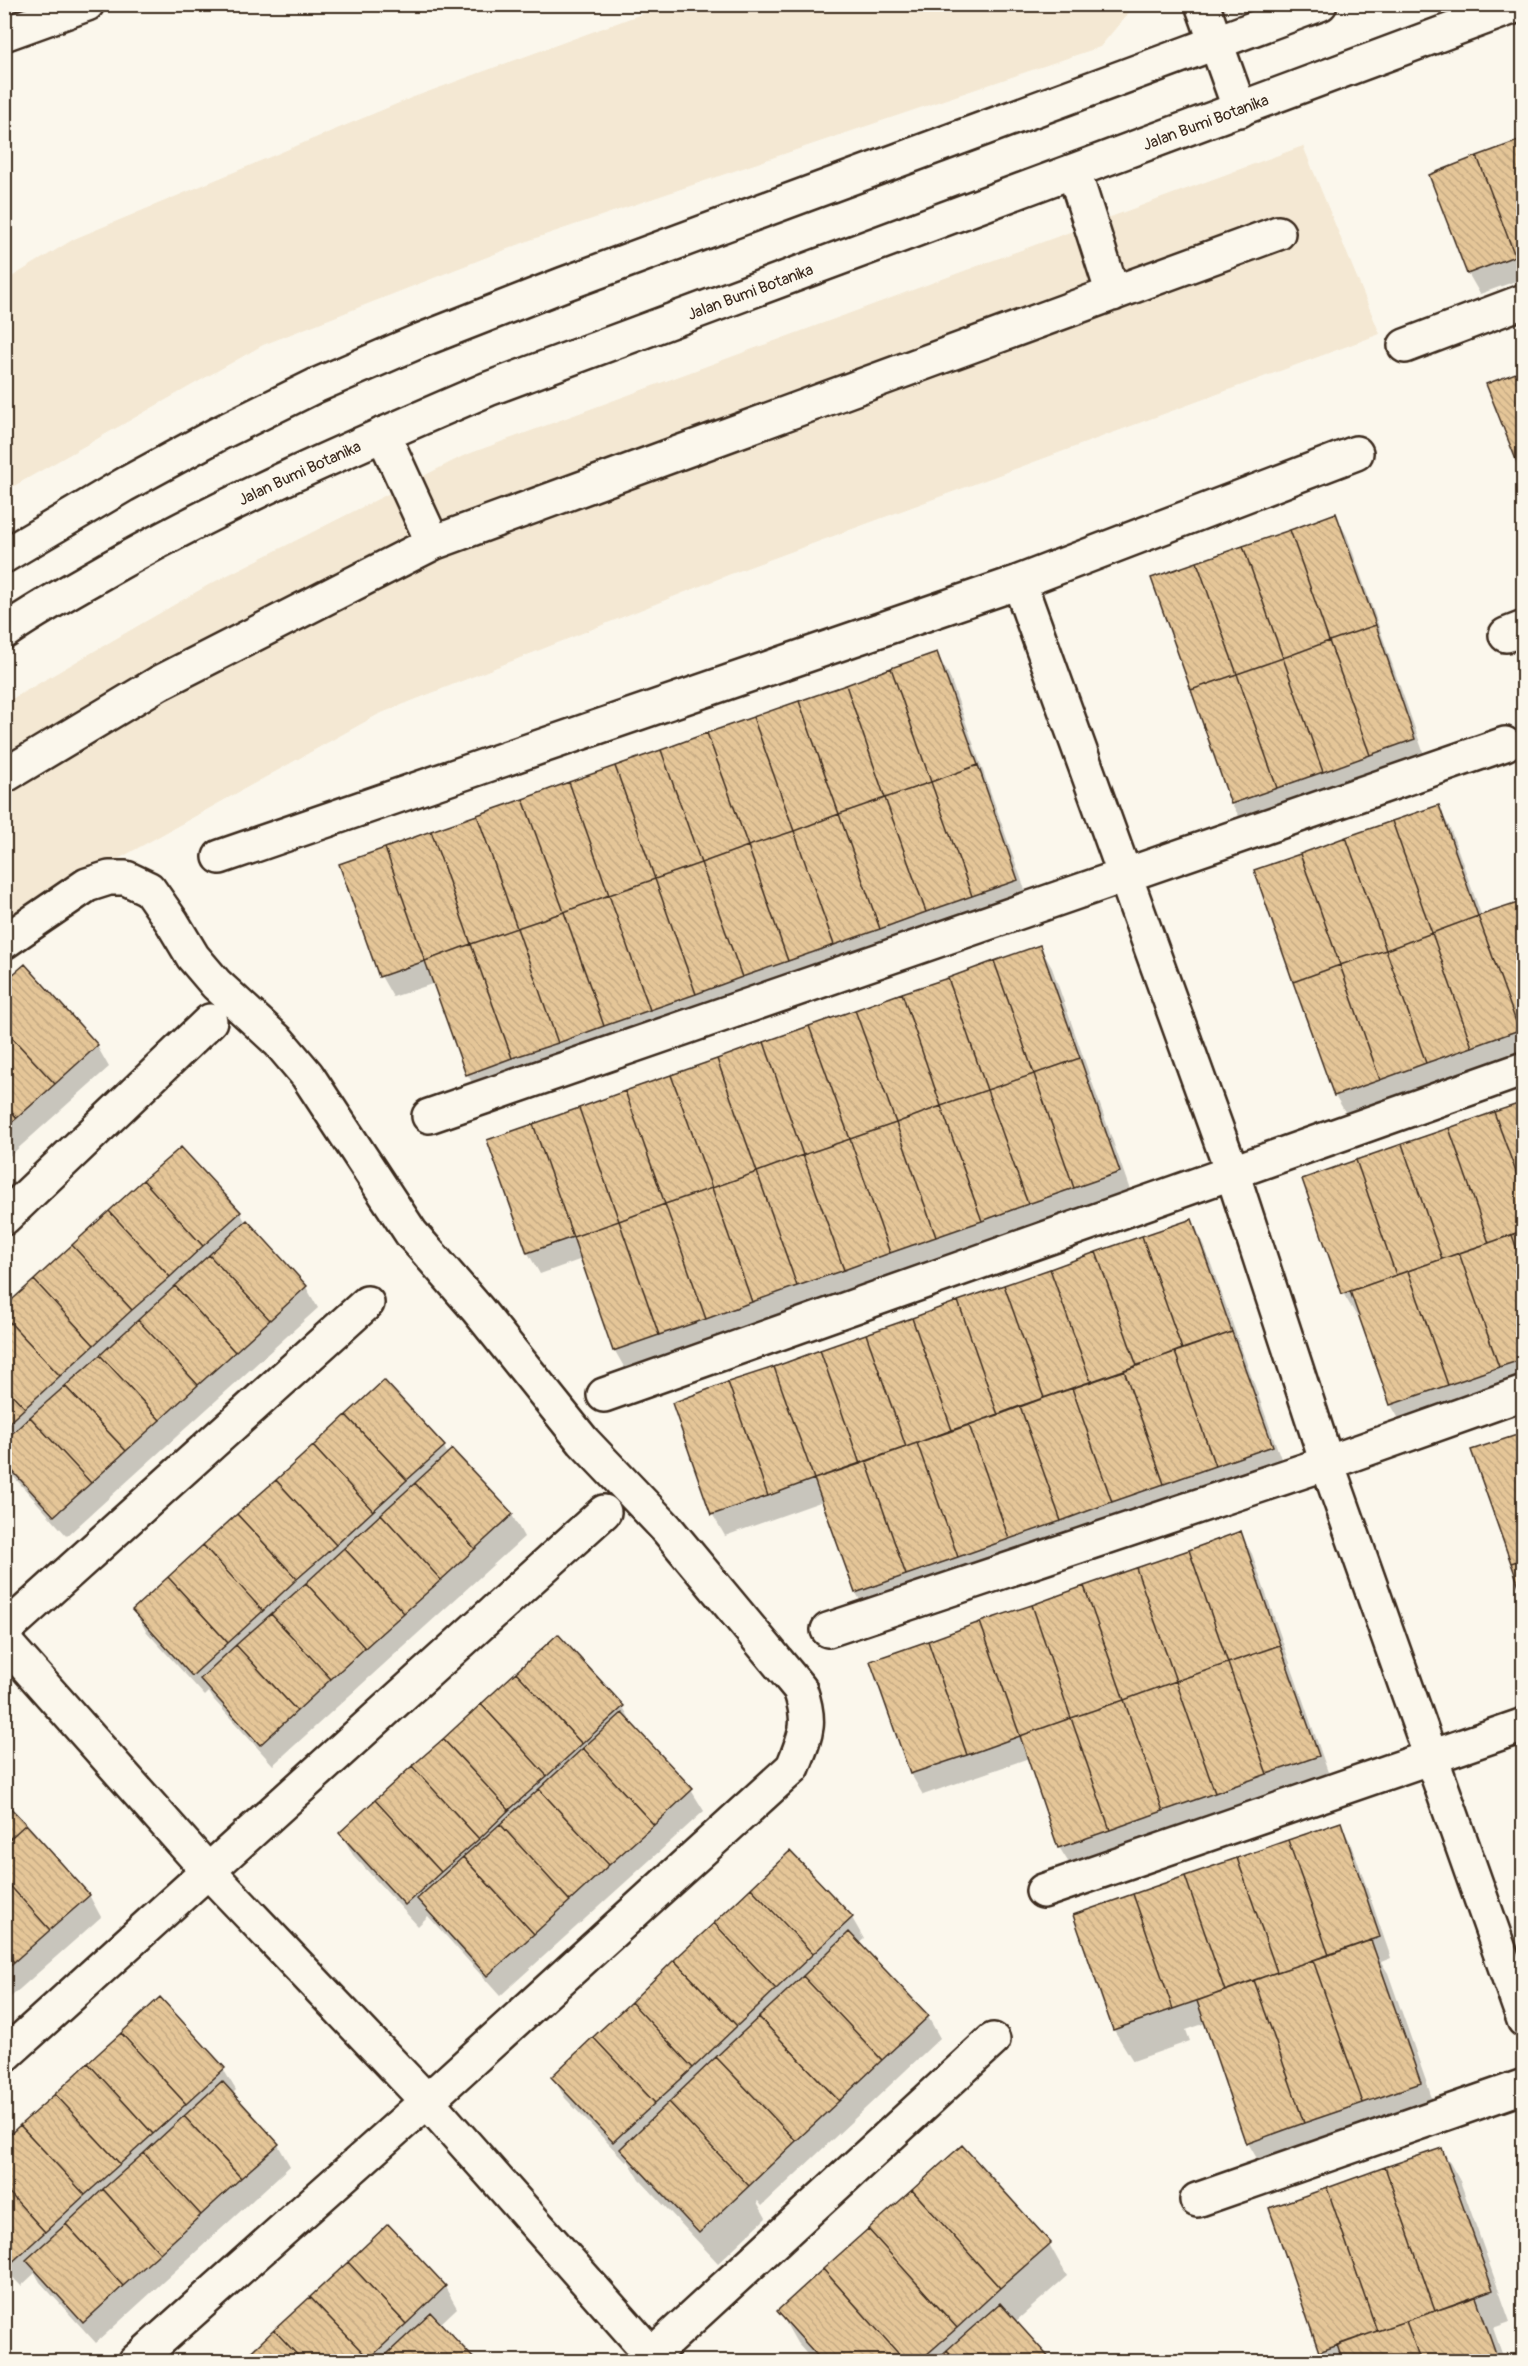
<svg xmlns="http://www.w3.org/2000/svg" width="1528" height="2366" viewBox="0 0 1528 2366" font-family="Pangolin,sans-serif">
<defs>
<pattern id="building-back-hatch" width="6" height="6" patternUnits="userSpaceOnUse" patternTransform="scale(1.5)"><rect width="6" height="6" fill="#e5c698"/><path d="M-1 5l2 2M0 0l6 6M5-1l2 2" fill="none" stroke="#c5aa83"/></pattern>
</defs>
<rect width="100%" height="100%" fill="#fbf7ec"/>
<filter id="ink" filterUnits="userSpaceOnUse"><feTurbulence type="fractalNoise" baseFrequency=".0167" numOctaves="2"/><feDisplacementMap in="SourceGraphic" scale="12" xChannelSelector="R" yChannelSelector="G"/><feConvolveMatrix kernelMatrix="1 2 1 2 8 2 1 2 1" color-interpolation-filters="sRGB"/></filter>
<g filter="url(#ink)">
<!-- built -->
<path fill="#f4e8d3" d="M666,5h469l-35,42 -567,192 -270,106 -258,146v-210l69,-42 337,-141z
M1303,146l77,188 -652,241 -349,139 -295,164 -79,60v-235l205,-119 253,-128z"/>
<!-- shadow -->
<path fill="#0003" d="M1524,140v138l-44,16 -12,-21 -37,-98z
M1335,515l12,21 79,224 -182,65 -12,-21 -79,-225z
M937,654l12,21 80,226 -549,194 -13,-21 -32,-91 -42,14 -12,-21z
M1438,807l12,21 32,89 42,-15v152l-176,63 -13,-22z
M1040,947l12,21 79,225 -504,179 -12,-21 -33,-92 -42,15 -12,-21 -39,-112z
M4,984l93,62 12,21 -105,94z
M1524,1103v281l-115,52 -18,-31 -32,-92 -3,2 -13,-22z
M240,1212l6,11 60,64 12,21 -251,228 -63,-70v-157z
M1191,1220l12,22 81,225 -416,147 -12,-21 -33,-92 -98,35 -12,-21 -39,-111z
M444,1447l4,8 4,-4 60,64 12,22 -251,228 -59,-65 -5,-8 -4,4 -59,-65 -12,-21z
M1240,1533l12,21 78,224 -258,90 -13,-21 -30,-89 -106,37 -12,-21 -39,-112z
M623,1707l12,21 56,62 13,21 -204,185 -72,-80 -10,10 -65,-71 -12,-22z
M4,1803l85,92 12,22 -97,86z
M1340,1824l12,21 39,113 -10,4 7,11 50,142 -172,59 -18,-31 -42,-120 -20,7 4,11 -57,20 -19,-31 -39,-114z
M852,1918l12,21 -6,5 70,73 12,21 -178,168 -4,-5 -1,1 9,16 -48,45 -78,-83 -12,-20 -2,2 -61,-64 -12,-21z
M223,2069l13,21 -4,4 46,51 12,21 -194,177 -56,-61 -5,-9 -14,13 -17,-18v-127z
M1442,2149l18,32 50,141 -17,6 12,34h-179l-6,-11z
M388,2226l57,61 12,21 -17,16 35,38h-232z
M1049,2244l18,32 -52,46 36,40h-237l-17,-19 -18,-32z"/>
<!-- building -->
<path fill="url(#building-back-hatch)" stroke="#3b2a1e" stroke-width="1.5" d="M1518,141l6,15v96l-9,4 -38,-100z
M1477,156l38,100 -48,18 -38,-99z
M1524,370v110l-38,-96z
M1336,513l40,112 -47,16 -39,-111z
M1290,530l39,111 -46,17 -40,-112z
M1243,546l40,112 -46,16 -40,-112z
M1197,562l40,112 -46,16 -40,-112z
M1376,625l39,114 -45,16 -41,-114z
M1329,641l41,114 -47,17 -40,-114z
M937,652l41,113 -47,17 -40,-114z
M1283,658l40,114 -46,16 -40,-114z
M891,668l40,114 -46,16 -39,-113z
M1237,674l40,114 -46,16 -40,-114z
M846,685l39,113 -46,16 -40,-113z
M799,701l40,113 -45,17 -41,-114z
M753,717l41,114 -46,15 -41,-113z
M707,733l41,113 -47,17 -40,-113z
M661,750l40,113 -46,16 -40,-113z
M978,765l40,115 -46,16 -41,-114z
M615,766l40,113 -46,16 -40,-113z
M569,782l40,113 -45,17 -41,-113z
M931,782l41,114 -46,16 -41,-114z
M885,798l41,114 -46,17 -41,-115z
M523,799l41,113 -47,16 -40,-113z
M1439,805l39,111 -46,17 -40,-112z
M839,814l41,115 -46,16 -40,-114z
M477,815l40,113 -46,16 -40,-113z
M1392,821l40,112 -46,17 -40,-113z
M431,831l40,113 -46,17 -40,-113z
M794,831l40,114 -46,16 -40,-115z
M1346,837l40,113 -46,15 -40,-111z
M748,846l40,115 -46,16 -41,-114z
M385,848l40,113 -46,16 -40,-113z
M1300,854l40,111 -47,17 -39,-112z
M701,863l41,114 -46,17 -41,-115z
M655,879l41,115 -46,16 -41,-115z
M609,895l41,115 -46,16 -40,-114z
M1524,901v128l-5,1 -41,-114z
M564,912l40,114 -46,17 -41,-115z
M1478,916l41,114 -47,17 -40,-114z
M517,928l41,115 -46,15 -41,-114z
M1432,933l40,114 -46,16 -40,-113z
M471,944l41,114 -46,17 -41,-114z
M1040,945l40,113 -46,16 -40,-113z
M1386,950l40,113 -46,17 -40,-115z
M994,961l40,113 -47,16 -39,-112z
M25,964l73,81 -43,39 -51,-55v-47z
M1340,965l40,115 -46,16 -41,-114z
M948,978l39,112 -46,16 -39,-113z
M902,993l39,113 -45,17 -41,-113z
M855,1010l41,113 -46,16 -41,-113z
M809,1026l41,113 -47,16 -39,-113z
M4,1029l51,55 -38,34 -13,-14z
M764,1042l39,113 -46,17 -40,-113z
M1080,1058l40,114 -46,16 -40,-114z
M717,1059l40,113 -45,16 -41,-113z
M1034,1074l40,114 -46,16 -41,-114z
M671,1075l41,113 -47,16 -40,-113z
M987,1090l41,114 -46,17 -41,-115z
M625,1091l40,113 -46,17 -40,-113z
M1524,1102v92l-30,-82z
M4,1104l13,14 -13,11z
M941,1106l41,115 -46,16 -40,-114z
M579,1108l40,113 -46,16 -40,-113z
M1494,1112l30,82v36l-35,13 -40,-115z
M896,1123l40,114 -46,16 -40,-114z
M533,1124l40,113 -46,16 -40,-113z
M1449,1128l40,115 -47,16 -40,-115z
M850,1139l40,114 -46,17 -41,-115z
M1402,1144l40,115 -46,16 -40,-115z
M181,1147l60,65 -38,34 -60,-66z
M803,1155l41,115 -47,16 -40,-114z
M1356,1160l40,115 -54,19 -40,-115z
M757,1172l40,114 -45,16 -40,-114z
M143,1180l60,66 -33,31 -61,-66z
M712,1188l40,114 -46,17 -41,-115z
M665,1204l41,115 -47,16 -40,-114z
M109,1211l61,66 -38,33 -60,-65z
M1192,1219l40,113 -50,17 -40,-113z
M247,1220l60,66 -37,34 -61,-65z
M619,1221l40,114 -46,16 -40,-114z
M1524,1230v39l-12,-34z
M1512,1235l12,34v90l-25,8 -40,-114z
M1142,1236l40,113 -45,17 -41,-114z
M72,1245l60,65 -38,35 -60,-65z
M1096,1252l41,114 -46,16 -41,-113z
M1459,1253l40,114 -51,18 -40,-114z
M209,1255l61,65 -35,32 -60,-66z
M1050,1269l41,113 -47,16 -40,-113z
M1408,1271l40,114 -58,20 -40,-114z
M34,1280l60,65 -34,31 -56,-60v-9z
M1004,1285l40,113 -46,17 -40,-114z
M175,1286l60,66 -37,33 -60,-65z
M958,1301l40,114 -46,15 -40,-112z
M4,1316l56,60 -35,32 -21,-22z
M912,1318l40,112 -46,17 -40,-113z
M138,1320l60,65 -38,35 -60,-65z
M1232,1332l41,114 -58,20 -40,-114z
M866,1334l40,113 -46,17 -40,-114z
M820,1350l40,114 -46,15 -40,-112z
M1175,1352l40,114 -51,18 -40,-114z
M100,1355l60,65 -34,31 -61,-65z
M774,1367l40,112 -46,17 -40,-114z
M1124,1370l40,114 -52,18 -40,-114z
M384,1380l61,66 -38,34 -61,-65z
M728,1382l40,114 -57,19 -39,-112z
M4,1386l21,22 -21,19z
M65,1386l61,65 -35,32 -61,-66z
M1072,1388l40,114 -51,19 -41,-115z
M1020,1406l41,115 -52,18 -40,-114z
M346,1415l61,65 -34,31 -60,-65z
M30,1417l61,66 -37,33 -50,-54v-21z
M969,1425l40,114 -51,18 -41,-114z
M1523,1433l1,126 -13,4 -40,-113z
M917,1443l41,114 -52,18 -40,-114z
M313,1446l60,65 -37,34 -60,-65z
M452,1449l61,65 -38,35 -60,-66z
M866,1461l40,114 -51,18 -41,-114z
M276,1480l60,65 -39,34 -60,-65z
M415,1483l60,66 -34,31 -60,-66z
M237,1514l60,65 -34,32 -60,-66z
M381,1514l60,66 -37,33 -60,-65z
M1241,1531l39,114 -52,18 -39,-113z
M203,1545l60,66 -35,32 -60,-66z
M344,1548l60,65 -39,35 -59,-65z
M1189,1550l39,113 -52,18 -40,-113z
M1524,1559v41l-13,-37z
M1136,1568l40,113 -52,19 -40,-114z
M168,1577l60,66 -36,33 -60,-66z
M306,1583l59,65 -34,31 -60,-65z
M1084,1586l40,114 -53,18 -39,-113z
M1032,1605l39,113 -51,18 -40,-114z
M271,1614l60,65 -34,32 -61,-66z
M980,1622l40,114 -53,19 -39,-114z
M558,1634l66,72 -42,38 -66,-72z
M928,1641l39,114 -57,19 -40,-113z
M236,1645l61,66 -37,34 -60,-66z
M1280,1645l39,111 -52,18 -39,-111z
M1228,1663l39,111 -52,19 -39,-112z
M516,1672l66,72 -35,32 -66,-72z
M1176,1681l39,112 -52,18 -39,-111z
M1124,1700l39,111 -53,19 -39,-112z
M481,1704l66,72 -38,34 -66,-71z
M622,1713l71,76 -39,36 -71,-77z
M1071,1718l39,112 -52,18 -38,-112z
M443,1739l66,71 -30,29 -67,-73z
M583,1748l71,77 -45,40 -70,-76z
M412,1766l67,73 -38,33 -66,-72z
M539,1789l70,76 -39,36 -70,-77z
M375,1800l66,72 -36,33 -66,-72z
M4,1801l22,23 -22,20z
M1341,1822l39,115 -51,18 -41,-115z
M26,1824l64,71 -40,35 -46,-51v-35z
M500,1824l70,77 -36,33 -71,-77z
M1288,1840l41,115 -52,17 -40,-114z
M790,1851l63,66 -40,37 -62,-66z
M463,1857l71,77 -47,42 -70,-77z
M1237,1858l40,114 -52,19 -40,-115z
M1185,1876l40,115 -52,18 -40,-115z
M4,1879l46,51 -36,32 -10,-11z
M751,1888l62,66 -37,35 -62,-66z
M1133,1894l40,115 -60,21 -40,-115z
M714,1923l62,66 -39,37 -63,-66z
M849,1932l80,84 -47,44 -79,-84z
M1371,1940l50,143 -58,20 -50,-143z
M4,1951l10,11 -10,9z
M674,1960l63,66 -44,42 -62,-66z
M1313,1960l50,143 -59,20 -50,-143z
M803,1976l79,84 -43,41 -80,-84z
M1254,1980l50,143 -58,21 -49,-143z
M160,1997l65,71 -39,36 -65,-71z
M631,2002l62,66 -38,35 -62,-66z
M759,2017l80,84 -43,40 -80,-84z
M121,2033l65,71 -33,30 -65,-71z
M593,2037l62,66 -42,39 -62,-65z
M716,2057l80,84 -47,45 -80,-84z
M88,2063l65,71 -33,30 -65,-70z
M222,2081l57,63 -38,34 -57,-62z
M55,2094l65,70 -35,31 -65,-70z
M669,2102l80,84 -50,47 -79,-84z
M184,2116l57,62 -40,37 -57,-62z
M20,2125l65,70 -40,37 -41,-45v-47z
M962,2145l89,98 -51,45 -88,-98z
M1442,2148l51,142 -58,21 -50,-144z
M144,2153l57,62 -41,38 -57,-64z
M1385,2167l50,144 -58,20 -50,-143z
M4,2187l41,45 -37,34 -4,-4z
M1327,2188l50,143 -58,21 -50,-144z
M103,2189l57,64 -37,33 -57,-62z
M912,2190l88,98 -43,40 -89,-99z
M66,2224l57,62 -40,37 -57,-63z
M388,2224l58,62 -40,38 -58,-62z
M868,2229l89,99 -39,34h-12l-83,-93z
M348,2262l58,62 -37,35 -59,-62z
M823,2269l83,93h-83l-46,-51z
M310,2297l59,62 -3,3h-62l-30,-32z
M1476,2297l23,65h-78l-15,-41z
M1000,2303l53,59h-96l-10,-12z
M431,2313l46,49h-84l-7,-7z
M1406,2321l15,41h-78l-6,-17z
M274,2330l30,32h-64z
M947,2350l10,12h-23z"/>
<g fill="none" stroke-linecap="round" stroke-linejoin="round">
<!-- minor casing -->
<g stroke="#3b2a1e" stroke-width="38">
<path id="minor" d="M1202,4l38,106
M4,34l83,-30
M1074,172l39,122
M1405,346l119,-45
M383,434l50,109
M1019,582l213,590 95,291 197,557
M1506,635l18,-7
M4,776l155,-93 274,-140 845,-310
M220,857l799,-275 337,-129
M4,942l83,-57 22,-7h17l23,11 23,33 21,35 23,27 63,58 28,33 104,158 67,77 105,131 84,88 133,160c12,35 6,45 -7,78l-366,334 -292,261
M429,1116l1076,-372
M4,1218l206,-197
M604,1395l920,-326
M828,1630l499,-167 197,-70
M4,1631l363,-328
M4,1641l205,231 218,229 231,261
M1043,1891l481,-166
M4,2056l600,-544
M1197,2200l327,-114
M644,2362l349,-322"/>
</g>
<!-- major casing -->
<g stroke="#3b2a1e" stroke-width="38">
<g id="major">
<path d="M4,556l120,-71 94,-51 97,-48 104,-45 145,-57 756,-280"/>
<path id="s1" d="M4,632c34,-24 70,-43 106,-64 121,-69 250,-124 378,-179l1033,-385"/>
</g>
</g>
<!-- minor -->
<use href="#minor" stroke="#fbf7ec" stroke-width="33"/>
<!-- major -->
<use href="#major" stroke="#fbf7ec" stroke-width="33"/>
</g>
</g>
<g text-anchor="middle" stroke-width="6" stroke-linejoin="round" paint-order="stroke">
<!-- street labels -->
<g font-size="16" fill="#3b2a1e" stroke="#fbf7ec">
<text dy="6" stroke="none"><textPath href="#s1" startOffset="1308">Jalan Bumi Botanika</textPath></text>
<text dy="6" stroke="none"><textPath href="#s1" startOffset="822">Jalan Bumi Botanika</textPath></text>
<text dy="6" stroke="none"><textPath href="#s1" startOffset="336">Jalan Bumi Botanika</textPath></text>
</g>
</g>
<!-- margin -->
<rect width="1528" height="2366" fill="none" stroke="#fbf7ec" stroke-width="24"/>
<rect x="12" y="12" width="1504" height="2342" fill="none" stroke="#3b2a1e" stroke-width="2" filter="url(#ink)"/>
</svg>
